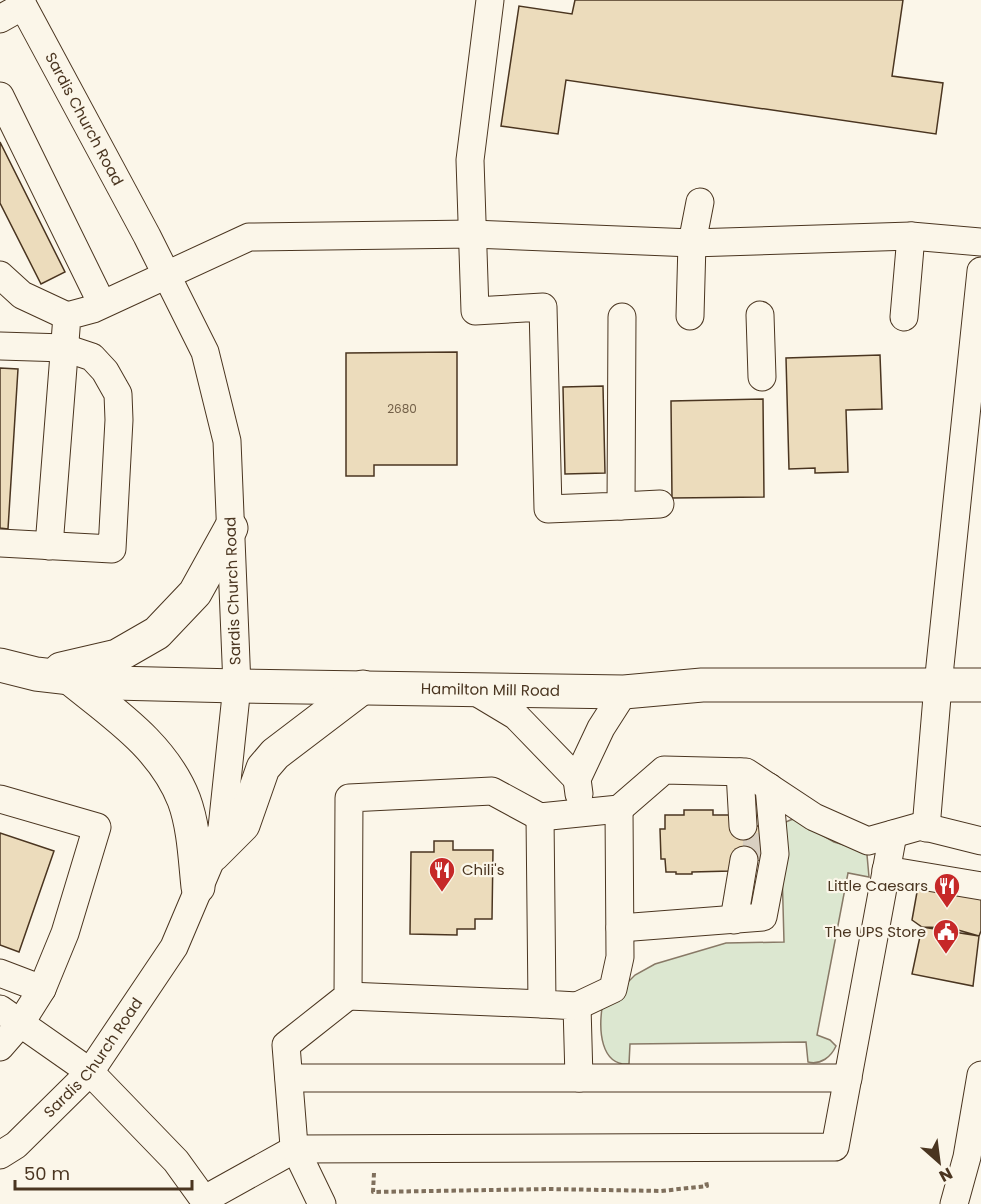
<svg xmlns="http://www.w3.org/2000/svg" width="981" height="1204" viewBox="0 0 981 1204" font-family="Poppins,sans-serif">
<rect width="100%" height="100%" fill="#fbf6e9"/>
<!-- green -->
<path fill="#dce7d0" stroke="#887966" stroke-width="1.5" d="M794,819l40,23 24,7 9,6 2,22 -21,-4 -31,162 13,5 6,6c-5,11 -15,19 -28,16l-2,-20 -176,2 -1,20c-29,2 -30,-35 -27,-56l33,-33 20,-11 71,-21 58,-1 -3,-111c2,-8 5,-10 13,-12z"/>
<!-- building -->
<path fill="#ecdcbc" stroke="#4a3520" stroke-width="1.5" d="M575,0h328l-11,76 51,7 -7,51 -370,-54 -8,54 -57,-8 18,-120 53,8z
M0,142l65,130 -24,12 -41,-81z
M457,352v113h-83v11h-28v-123z
M880,355l2,54 -36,1 2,62 -33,1v-5l-26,1 -3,-111z
M0,368l18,1 -10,160 -8,-1z
M603,386l2,87 -40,1 -2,-87z
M763,399l1,98 -92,1 -1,-97z
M684,810h29v5h18v11h35l1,34h-36v11l-39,1v2h-16v-2h-10l-1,-13h-4l-1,-30h5v-14h19z
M0,833l54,18 -35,101 -19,-7z
M434,841h19v9h40l-1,69h-17v10h-18v6l-47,-1 1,-82h23z
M919,881l62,17v33l-2,5 -28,-8 -29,-1 -10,-7z
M922,927l57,9 -6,50 -61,-12z"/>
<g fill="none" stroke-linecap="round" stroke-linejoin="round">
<!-- minor-tunnel -->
<path stroke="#d8cfc1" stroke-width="27" stroke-dasharray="27 14" stroke-linecap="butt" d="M756,860l1,-34"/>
<!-- minor casing -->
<g stroke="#4a3520" stroke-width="29">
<g id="minor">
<path d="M490,0l-20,160 5,151 68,-4 5,202 73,-3 1,-189"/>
<path d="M0,19l23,-13"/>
<path d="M0,96l102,208"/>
<path d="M0,275l22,20 45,21"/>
<path d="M760,315l2,62"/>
<path d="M690,316l2,-73 8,-41"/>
<path d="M904,317l7,-81"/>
<path d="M0,346l65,2 27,9 13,14 13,23 1,26 -7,129 -112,-6"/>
<path d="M621,506l39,-2"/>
<path d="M49,546l18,-230 26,-7 156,-72 223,-3 220,9 219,-7 70,6"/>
<path d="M471,689l45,27 61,63"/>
<path d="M740,772l3,54"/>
<path d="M579,794l-2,-15 24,-51 23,-36"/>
<path d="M0,799l97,28 -32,106 -23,56 -22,35 -20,23"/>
<path d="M540,817l2,187 35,2 2,72"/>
<path d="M926,828l12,-143 43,-414"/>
<path d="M886,870l95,16"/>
<path d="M734,920l10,-60"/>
<path d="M620,928l143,-11 12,-63 -6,-67"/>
<path d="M0,973l42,16"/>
<path d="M348,996l194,8"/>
<path d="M577,1006l36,-17 7,-32 -1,-148"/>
<path d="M0,1009l90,63 86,89 31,43"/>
<path d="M289,1078h559"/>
<path id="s1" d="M0,1155l16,-10 74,-73 84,-125 39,-92 9,-27 15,-142 -10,-245 -22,-89 -58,-116 -127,-236"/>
<path d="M205,1199l90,-50 540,-2 58,-313"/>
<path d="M322,1204l-28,-58 -8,-101 62,-49 1,-198 143,-7 48,26 79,-8 45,-39 82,2 68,45 54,24 53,-15 60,15"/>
<path d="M954,1204l13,-47 14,-82"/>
</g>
</g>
<!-- major casing -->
<g stroke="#4a3520" stroke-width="35">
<g id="major">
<path id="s2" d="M0,665l36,9 78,9 123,3 387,6 78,-7h279"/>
<path d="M61,669l56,-13 40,-23 38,-40 36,-65"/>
<path d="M71,679c43,35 92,67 113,121 10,27 11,59 14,87"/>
<path d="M213,855l30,-30 20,-57 12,-14 88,-67"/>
</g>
</g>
<!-- path -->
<path stroke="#7f6f5c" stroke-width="4" stroke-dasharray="4.5 3" stroke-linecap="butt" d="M374,1173l-1,19 176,-3 112,2 46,-5 -1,-5"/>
<!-- minor -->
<use href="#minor" stroke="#fbf6e9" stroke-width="27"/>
<!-- major -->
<use href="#major" stroke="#fbf6e9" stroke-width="33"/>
</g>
<!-- icons -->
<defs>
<g id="restaurant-pin" transform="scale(1.35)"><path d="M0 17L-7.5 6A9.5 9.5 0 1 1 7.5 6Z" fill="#c62828" stroke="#fbf6e9"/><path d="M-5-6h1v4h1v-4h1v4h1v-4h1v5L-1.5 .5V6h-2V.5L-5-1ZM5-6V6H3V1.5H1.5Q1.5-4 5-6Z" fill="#fff"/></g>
<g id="civic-pin" transform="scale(1.35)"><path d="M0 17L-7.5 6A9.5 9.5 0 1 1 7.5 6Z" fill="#c62828" stroke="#fbf6e9"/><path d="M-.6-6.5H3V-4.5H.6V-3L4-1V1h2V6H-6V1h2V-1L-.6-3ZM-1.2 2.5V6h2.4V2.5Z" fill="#fff"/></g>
</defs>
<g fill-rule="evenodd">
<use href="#restaurant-pin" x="442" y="870"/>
<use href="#restaurant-pin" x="947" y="886"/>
<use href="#civic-pin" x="946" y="932"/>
</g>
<g text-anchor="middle" stroke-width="4.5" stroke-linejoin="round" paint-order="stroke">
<!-- number labels -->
<g font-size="12" fill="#725f47">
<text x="402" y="413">2680</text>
</g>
<!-- street labels -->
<g font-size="15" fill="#4a3520" stroke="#fbf6e9">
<text transform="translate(84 119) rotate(62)" y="5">Sardis Church Road</text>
<text transform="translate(233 591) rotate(-92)" y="5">Sardis Church Road</text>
<text dy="5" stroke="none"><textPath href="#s2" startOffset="492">Hamilton Mill Road</textPath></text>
<text dy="5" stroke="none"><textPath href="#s1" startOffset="136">Sardis Church Road</textPath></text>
</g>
<!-- poi labels -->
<g font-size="15" fill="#4a3520" stroke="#fbf6e9" text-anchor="end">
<text x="462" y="875" text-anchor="start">Chili's</text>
<text x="928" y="891">Little Caesars</text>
<text x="926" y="937">The UPS Store</text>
</g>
</g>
<!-- north arrow -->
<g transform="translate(939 1162) rotate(152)" stroke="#fbf6e9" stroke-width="4.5" paint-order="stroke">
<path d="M0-4.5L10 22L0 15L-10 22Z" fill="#4a3520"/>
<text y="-9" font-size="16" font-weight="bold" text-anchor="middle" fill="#4a3520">N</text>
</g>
<!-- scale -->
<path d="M15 1180v9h177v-9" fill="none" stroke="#4a3520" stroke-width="3"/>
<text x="24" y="1180" font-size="18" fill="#4a3520" stroke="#fbf6e9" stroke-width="4.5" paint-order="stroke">50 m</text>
</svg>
